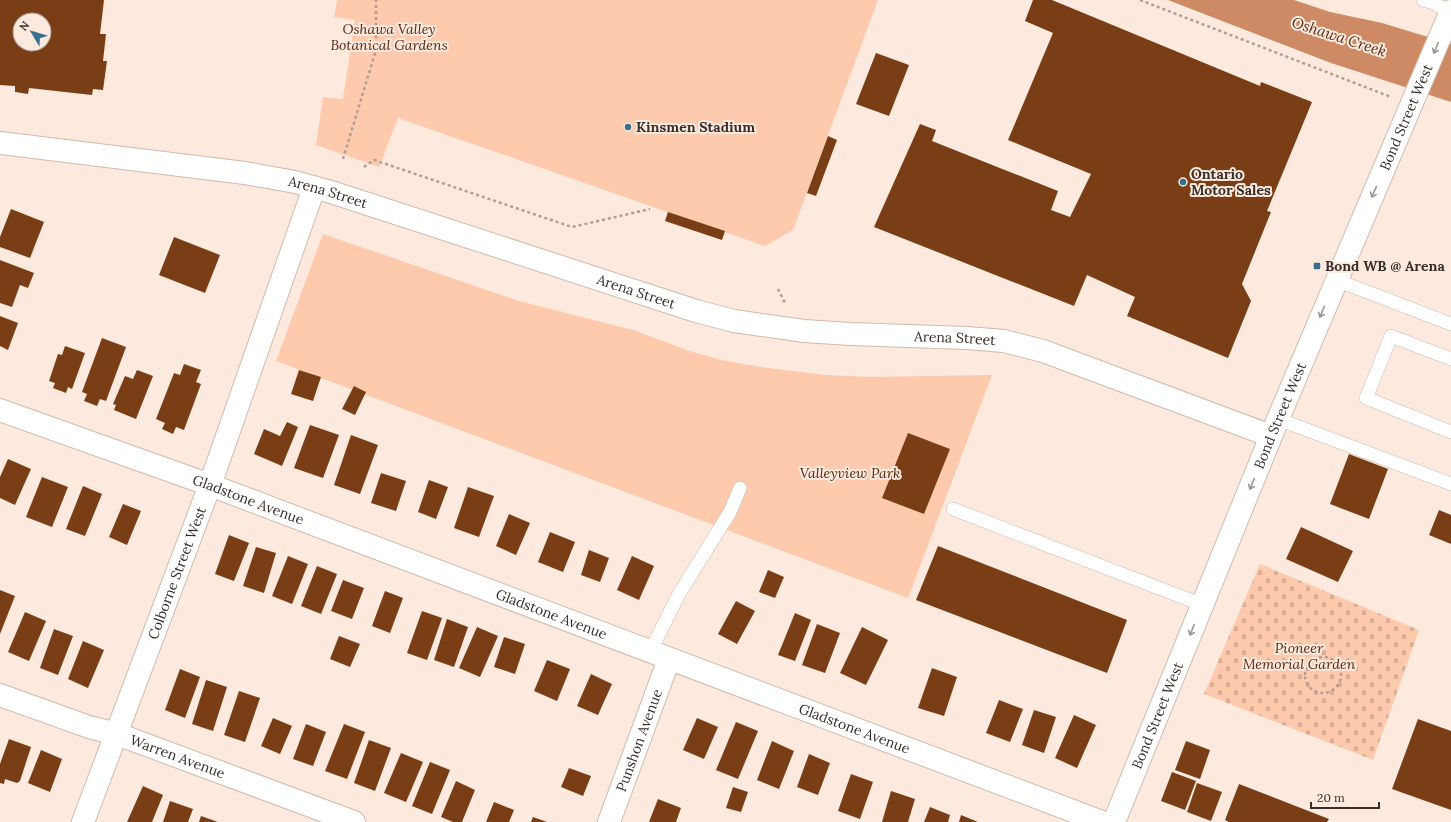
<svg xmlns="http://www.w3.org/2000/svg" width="1451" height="822" font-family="Lora,serif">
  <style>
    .cemetery { fill: url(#cemetery-stones) }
    .green { fill: #fecaad }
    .water { fill: #cd8a64 }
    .building { fill: #7a3e17; fill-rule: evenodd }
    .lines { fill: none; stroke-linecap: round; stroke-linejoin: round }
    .lane-casing { stroke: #d2baad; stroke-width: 14 }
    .street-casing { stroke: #d2baad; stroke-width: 24 }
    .primary-casing { stroke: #d2baad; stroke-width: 24 }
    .path { stroke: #ae9e96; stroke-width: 2.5; stroke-dasharray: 3 3; stroke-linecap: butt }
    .lane { stroke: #fff; stroke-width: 13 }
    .street { stroke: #fff; stroke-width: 22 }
    .primary { stroke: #fff; stroke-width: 22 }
    .oneway { stroke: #9b9694 }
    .poi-dot { fill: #37708a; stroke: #fde9de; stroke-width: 1.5 }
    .labels { text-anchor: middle; stroke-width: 4; stroke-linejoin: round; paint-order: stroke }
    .park-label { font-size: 14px; font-style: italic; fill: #562a0d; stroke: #fde9de }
    .street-label { font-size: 14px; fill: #372e29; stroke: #fde9de }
    .poi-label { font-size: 14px; font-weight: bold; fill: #372e29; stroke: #fde9de; text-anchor: start }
    .water-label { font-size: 15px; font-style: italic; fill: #592d11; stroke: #fde9de }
  </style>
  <defs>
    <pattern id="cemetery-stones" width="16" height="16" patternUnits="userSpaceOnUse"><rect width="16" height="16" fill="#fecaad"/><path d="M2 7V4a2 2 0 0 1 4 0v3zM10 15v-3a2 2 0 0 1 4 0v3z" fill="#daae95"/></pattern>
  </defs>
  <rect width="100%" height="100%" fill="#fde9de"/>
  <path class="cemetery" d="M1260,564L1419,630L1373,760L1204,694Z"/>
  <path class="green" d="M337,0H878L793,230L765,246L398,118L379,167L316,145L323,97L343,99L355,20L334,17Z
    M323,234L519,301L633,330L690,351L721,360L761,367L825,375L870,377L992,375L908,598L276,361Z"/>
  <path class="water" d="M1168,0H1294L1330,12L1382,23L1451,44V102L1331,63Z"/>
  <path class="building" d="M0,0H104L100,34H106L103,61H107L103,90L93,89L92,95L29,88L28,94L15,92V86L0,85ZM20,20H44V44H20Z
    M1033,0H1052L1260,86L1261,82L1312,102L1267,211L1271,212L1242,284L1251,301L1228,358L1127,316L1135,297L1087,275L1074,306L874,227L920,124L936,130L932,141L1058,191L1051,210L1070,217L1091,174L1008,140L1053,33L1025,21Z
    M876,53L909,65L889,116L856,104Z
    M828,136L837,140L816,196L807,193Z
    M11,209L44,222L30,258L0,247V237Z
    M668,212L725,231L722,240L665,221Z
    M174,237L220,255L205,293L159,275Z
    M0,260L34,273L28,288L20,285L12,307L0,303Z
    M0,316L18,323L8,350L0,346Z
    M102,338L126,347L106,401L100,399L97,406L84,401L87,394L82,392Z
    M65,346L85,353L72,389L68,387L66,393L53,388L55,383L49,381L58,354L62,355Z
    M184,364L201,370L196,382L201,384L184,430L176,427L173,434L162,429L165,423L156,419L174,373L180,375Z
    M137,370L153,376L136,419L114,410L116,405L113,404L125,376L133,379Z
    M299,370L321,377L313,401L291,394Z
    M354,386L366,392L355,415L342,409Z
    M287,422L298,427L282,466L254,454L264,429L280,436Z
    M310,425L339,435L323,478L294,468Z
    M908,433L950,449L924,514L882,498Z
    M351,435L378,445L360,494L334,485Z
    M1349,454L1388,469L1369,519L1330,504Z
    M8,459L31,469L15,505L0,498V477Z
    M381,473L406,481L396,511L371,503Z
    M42,477L68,487L52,527L26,517Z
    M429,480L448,487L436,519L418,512Z
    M83,486L102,494L85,536L66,529Z
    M468,487L494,496L479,537L454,528Z
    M123,504L141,511L127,545L109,537Z
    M1439,510L1451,515V544L1429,535Z
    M509,514L530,523L516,555L496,546Z
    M1301,527L1353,551L1338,582L1286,559Z
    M550,532L575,542L563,572L538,562Z
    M229,535L249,543L234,581L215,574Z
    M938,546L1127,620L1107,673L916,600Z
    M256,547L276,553L264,593L243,586Z
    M589,550L609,558L600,582L581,575Z
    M288,556L308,564L292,604L272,596Z
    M632,556L654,566L639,600L617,590Z
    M317,566L337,574L321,614L301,606Z
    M768,570L784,577L775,598L759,592Z
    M343,580L364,588L352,619L331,611Z
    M0,590L15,596L0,634Z
    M385,591L403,598L390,633L372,626Z
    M736,601L755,611L737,644L718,634Z
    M422,611L442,618L427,660L407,653Z
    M25,612L46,621L29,661L8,652Z
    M795,613L811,620L795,661L778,655Z
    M447,619L468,627L454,667L434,660Z
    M817,624L840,633L825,673L802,665Z
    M477,627L498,636L480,677L459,668Z
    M862,627L888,640L866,685L840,673Z
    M54,629L73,636L58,675L40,668Z
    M339,636L360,644L350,667L330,659Z
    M504,637L525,644L515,674L494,667Z
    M83,641L104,650L88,688L68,679Z
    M547,660L570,669L557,701L534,691Z
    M932,668L957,677L944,716L918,708Z
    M180,669L200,677L185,718L165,710Z
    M591,674L612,684L598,715L577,706Z
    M206,680L227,687L213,731L192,724Z
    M239,691L260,698L245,742L224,735Z
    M999,700L1023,709L1010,742L986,733Z
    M1034,710L1056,717L1044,753L1022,745Z
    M1074,715L1096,725L1077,768L1055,758Z
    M273,718L292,726L280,754L261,746Z
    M697,718L718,727L704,759L683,750Z
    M1418,719L1451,731V810L1392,789Z
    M736,722L758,731L738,779L716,770Z
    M306,724L326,732L313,766L293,759Z
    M344,724L365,732L347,779L325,771Z
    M9,739L31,747L20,781L17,783L5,779L4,784L0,783V764Z
    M369,740L391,748L375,791L354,783Z
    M772,741L794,751L779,789L757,780Z
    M1186,741L1210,750L1200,779L1175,770Z
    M41,750L62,759L50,792L28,783Z
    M401,753L423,762L406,802L384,793Z
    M809,754L830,763L818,795L797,787Z
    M430,762L450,770L432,814L412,806Z
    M569,768L591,776L583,796L561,787Z
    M1172,772L1196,781L1185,810L1161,801Z
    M851,774L873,782L860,819L838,811Z
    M456,781L475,790L462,822H453L441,817Z
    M1197,783L1222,792L1211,821L1187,812Z
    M1239,784L1329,819L1327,822H1229L1225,820Z
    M143,786L163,795L152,822H127Z
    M733,787L748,792L741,812L726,808Z
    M891,791L915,799L908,822H882Z
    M658,799L681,808L676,822H649Z
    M170,801L193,809L188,822H163Z
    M494,802L514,810L509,822H486Z
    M930,807L950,815L948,822H924Z
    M961,815L978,822H959Z
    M201,816L218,822H199Z
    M533,817L547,822H531Z"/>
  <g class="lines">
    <defs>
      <path id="lane" d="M1423,0L1431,2L1451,12
        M1336,280L1451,324
        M1451,359L1391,336L1366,398L1451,432
        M1278,419L1451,484
        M953,509L1203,605
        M650,652L679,594L730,512L740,488"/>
      <g id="street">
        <path id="s1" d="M0,143L245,173L295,182L331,192L696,311L734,321L804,331L850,334L967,338L1004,341L1043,351L1271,436"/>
        <path id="s2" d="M0,410L210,485L1102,822"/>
        <path id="s3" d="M0,695L89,727L117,734L354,822"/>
        <path id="s4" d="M83,822L210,485L314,188"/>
        <path id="s5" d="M609,822L669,659"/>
      </g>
      <g id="primary">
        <path id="s6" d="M1114,822L1278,419L1451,11"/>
      </g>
    </defs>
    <use href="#lane" class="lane-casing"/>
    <use href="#street" class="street-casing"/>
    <use href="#primary" class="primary-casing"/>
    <path class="path" d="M1140,0L1391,97
      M343,159L376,50V0
      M364,167L374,160L572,227L650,209
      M778,289L785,303
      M1305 675a18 18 0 1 1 36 0a18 18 0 1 1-36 0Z"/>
    <use href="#lane" class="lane"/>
    <use href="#street" class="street"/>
    <use href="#primary" class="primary"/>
  </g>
  <defs><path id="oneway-shaft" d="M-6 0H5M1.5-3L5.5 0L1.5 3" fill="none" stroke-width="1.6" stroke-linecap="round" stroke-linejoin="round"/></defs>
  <g class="oneway">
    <use href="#oneway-shaft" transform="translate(1436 48) rotate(113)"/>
    <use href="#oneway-shaft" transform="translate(1374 192) rotate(114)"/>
    <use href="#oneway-shaft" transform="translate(1322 312) rotate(113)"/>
    <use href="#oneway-shaft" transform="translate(1252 484) rotate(112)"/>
    <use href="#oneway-shaft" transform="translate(1192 630) rotate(112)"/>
  </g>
  <g class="poi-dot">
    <circle cx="628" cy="127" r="4"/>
    <circle cx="1183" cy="182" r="4"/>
    <rect x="1313" y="262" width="8" height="8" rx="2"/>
  </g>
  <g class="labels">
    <g class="park-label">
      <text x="389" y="34">Oshawa Valley<tspan x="389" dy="16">Botanical Gardens</tspan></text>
      <text x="850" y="478">Valleyview Park</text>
      <text x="1299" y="653">Pioneer<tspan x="1299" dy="16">Memorial Garden</tspan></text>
    </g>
    <g class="street-label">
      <text dy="5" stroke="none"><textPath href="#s6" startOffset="763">Bond Street West</textPath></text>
      <text dy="5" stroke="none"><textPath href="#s1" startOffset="332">Arena Street</textPath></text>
      <text dy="5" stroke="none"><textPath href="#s1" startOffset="656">Arena Street</textPath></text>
      <text dy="5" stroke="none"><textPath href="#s1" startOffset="980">Arena Street</textPath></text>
      <text dy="5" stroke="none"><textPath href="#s6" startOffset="439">Bond Street West</textPath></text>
      <text dy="5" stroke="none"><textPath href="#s2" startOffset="264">Gladstone Avenue</textPath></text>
      <text dy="5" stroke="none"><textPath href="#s4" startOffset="266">Colborne Street West</textPath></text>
      <text dy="5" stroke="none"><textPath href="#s2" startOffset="588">Gladstone Avenue</textPath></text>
      <text dy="5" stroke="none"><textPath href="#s6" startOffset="115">Bond Street West</textPath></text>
      <text dy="5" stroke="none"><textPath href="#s2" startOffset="912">Gladstone Avenue</textPath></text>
      <text dy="5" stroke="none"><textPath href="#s5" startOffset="87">Punshon Avenue</textPath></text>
      <text dy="5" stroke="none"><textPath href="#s3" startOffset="188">Warren Avenue</textPath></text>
    </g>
    <g class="poi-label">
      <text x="636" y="132">Kinsmen Stadium</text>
      <text x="1191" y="179">Ontario<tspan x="1191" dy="16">Motor Sales</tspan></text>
      <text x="1325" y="271">Bond WB @ Arena</text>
    </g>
    <g class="water-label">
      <text transform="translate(1339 37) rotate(18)" y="5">Oshawa Creek</text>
    </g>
  </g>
  <g transform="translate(32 32) rotate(308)"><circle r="19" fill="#fde9de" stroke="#ae9e96"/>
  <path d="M0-3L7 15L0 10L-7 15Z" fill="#37708a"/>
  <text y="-6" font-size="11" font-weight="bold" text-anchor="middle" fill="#372e29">N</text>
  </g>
  <path d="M1311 802v6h68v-6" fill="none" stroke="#372e29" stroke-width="2"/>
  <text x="1317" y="802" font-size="12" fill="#372e29" stroke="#fde9de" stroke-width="3" paint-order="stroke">20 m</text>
</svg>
